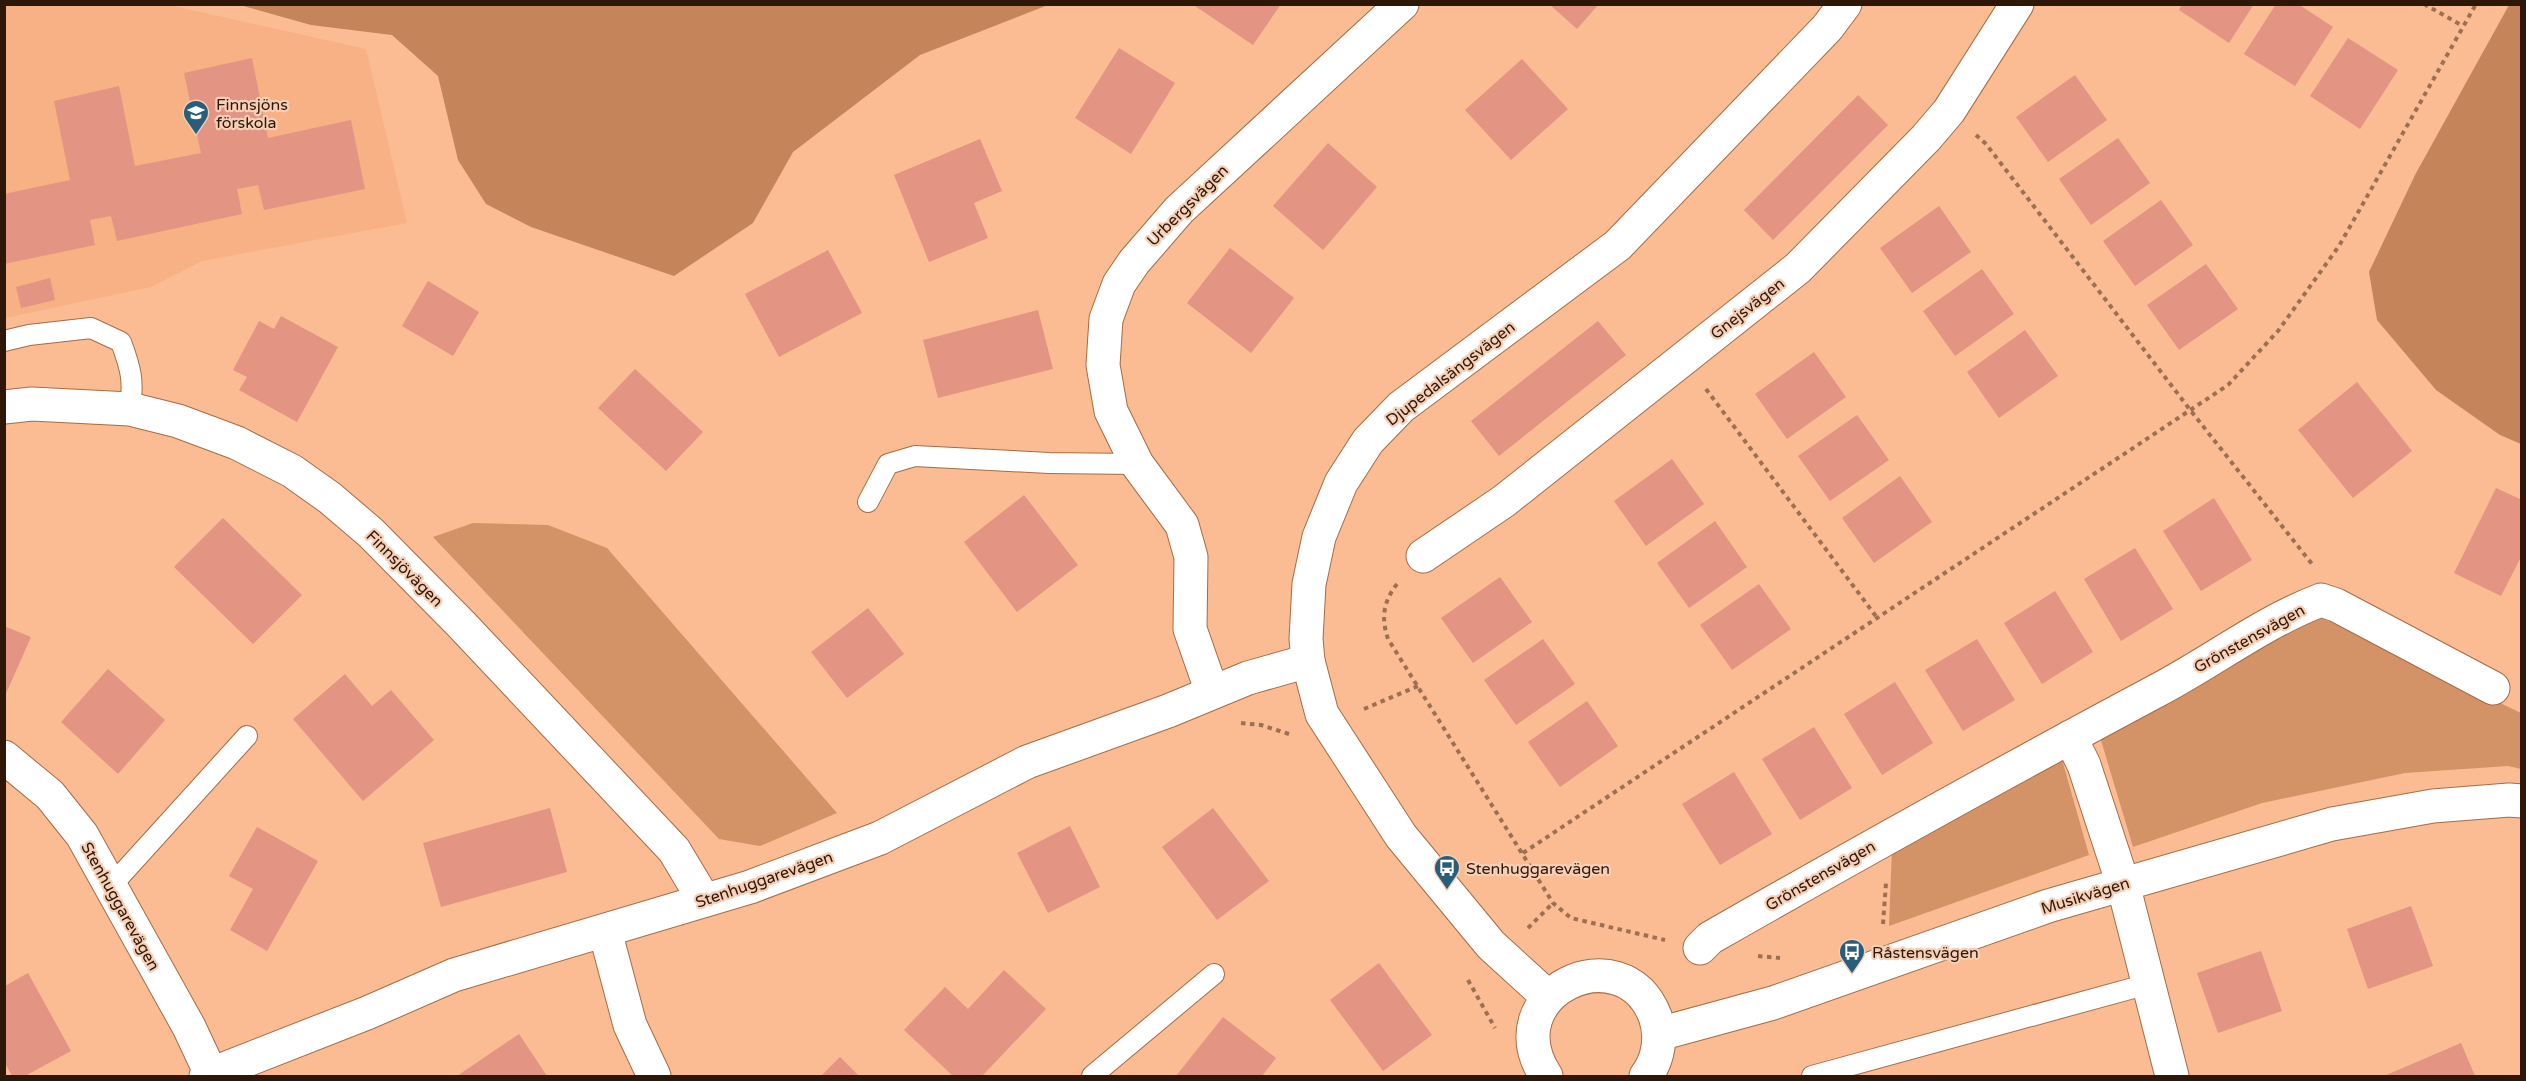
<svg xmlns="http://www.w3.org/2000/svg" width="2526" height="1081" font-family="'Varela Round',sans-serif">
  <style>
    .built { fill: #f7b184 }
    .green { fill: #d49267 }
    .forest { fill: #c58459 }
    .building { fill: #e39483 }
    .lines { fill: none; stroke-linecap: round; stroke-linejoin: round }
    .service-casing { stroke: #a66c46; stroke-width: 22 }
    .minor-casing { stroke: #a66c46; stroke-width: 35 }
    .tertiary-casing { stroke: #a66c46; stroke-width: 35 }
    .path { stroke: #9d7053; stroke-width: 4; stroke-dasharray: 4.5 4.5; stroke-linecap: butt }
    .service { stroke: #fff; stroke-width: 20 }
    .minor { stroke: #fff; stroke-width: 33 }
    .tertiary { stroke: #fff; stroke-width: 33 }
    .labels { text-anchor: middle; stroke-width: 4.5; stroke-linejoin: round; paint-order: stroke }
    .poi-label { font-size: 16px; fill: #2e1707; stroke: #f6cfb7; text-anchor: start }
    .street-label { font-size: 16px; fill: #2e1707; stroke: #f6cfb7 }
  </style>
  <rect width="100%" height="100%" fill="#fbbb93"/>
  <path class="built" d="M4,5H169L366,49L407,223L202,261L151,287L5,318Z"/>
  <path class="green" d="M473,523L548,525L607,548L837,813L760,846L719,839L433,537Z
    M2318,616L2521,713V769L2508,766L2405,773L2262,803L2133,847L2100,737Z
    M2061,756L2089,855L1889,926L1892,849Z"/>
  <path class="forest" d="M240,5H1048L920,55L793,152L753,223L674,276L531,227L486,204L458,160L438,76L392,35L311,25Z
    M2509,5H2522L2521,444L2500,435L2436,390L2377,320L2369,272L2415,175Z"/>
  <path class="building" d="M1192,4H1281L1253,45Z
    M1549,4H1599L1577,29Z
    M2182,4H2254L2229,43L2179,10Z
    M2276,4H2298L2333,27L2295,86L2244,54Z
    M2348,38L2398,70L2360,129L2310,96Z
    M1119,48L1175,83L1131,154L1075,118Z
    M252,58L268,138L351,120L365,189L264,210L258,185L237,189L242,214L117,241L111,216L90,220L95,245L4,264V194L70,180L54,101L119,86L135,166L201,153L184,73Z
    M1522,59L1568,109L1511,160L1465,110Z
    M2075,75L2107,120L2048,162L2016,117Z
    M1858,95L1888,125L1773,240L1744,210Z
    M2118,138L2150,183L2091,225L2059,179Z
    M980,139L1002,191L974,203L988,238L929,262L894,175Z
    M1328,143L1377,187L1323,250L1273,206Z
    M2161,200L2193,245L2135,286L2103,241Z
    M1939,206L1971,252L1912,293L1880,248Z
    M1230,248L1294,298L1251,353L1187,303Z
    M828,250L862,313L779,357L745,294Z
    M2206,264L2238,309L2179,350L2147,305Z
    M1982,269L2014,314L1955,356L1923,311Z
    M50,278L55,300L21,308L16,287Z
    M428,281L479,312L453,356L402,326Z
    M1038,310L1053,369L938,398L923,340Z
    M281,316L338,347L297,422L239,390L247,377L233,370L259,321L274,329Z
    M1598,321L1626,355L1499,456L1471,421Z
    M2025,330L2058,376L1999,418L1967,372Z
    M1814,352L1846,397L1787,439L1755,394Z
    M635,369L703,432L666,471L598,408Z
    M2357,382L2412,451L2353,498L2298,430Z
    M1857,415L1889,460L1830,501L1798,456Z
    M1672,459L1704,504L1646,546L1614,501Z
    M1900,476L1932,522L1874,563L1842,518Z
    M2496,488L2522,500V555L2501,596L2454,573Z
    M1024,495L1078,565L1017,612L964,542Z
    M2214,498L2252,560L2201,591L2163,531Z
    M223,518L302,595L253,644L174,567Z
    M1715,521L1747,567L1689,608L1657,563Z
    M2135,548L2173,609L2121,641L2084,579Z
    M1500,577L1532,622L1473,663L1441,618Z
    M1759,584L1791,629L1732,670L1700,625Z
    M2055,591L2093,652L2042,684L2004,623Z
    M868,608L904,654L847,698L811,652Z
    M4,626L31,637L4,698Z
    M1543,639L1575,684L1516,725L1484,680Z
    M1977,639L2015,700L1963,731L1925,670Z
    M108,669L165,720L118,774L61,722Z
    M345,674L372,706L391,690L434,740L363,801L293,719Z
    M1895,682L1933,743L1882,775L1844,714Z
    M1587,701L1618,746L1560,787L1528,742Z
    M1814,727L1852,788L1800,820L1762,759Z
    M1734,772L1772,834L1720,865L1682,804Z
    M550,808L567,872L441,907L423,843Z
    M1213,808L1269,881L1217,920L1162,847Z
    M1070,826L1100,887L1048,913L1017,853Z
    M257,827L318,861L267,951L230,930L253,889L229,876Z
    M2411,906L2433,966L2368,989L2347,929Z
    M2261,951L2282,1011L2218,1033L2197,973Z
    M1379,963L1432,1035L1383,1071L1330,1000Z
    M1004,970L1046,1009L982,1076H953L904,1030L945,987L968,1009Z
    M28,973L71,1051L25,1076H12L5,1063V986Z
    M1223,1017L1276,1058L1262,1076H1176Z
    M519,1034L547,1076H457Z
    M2461,1043L2475,1076H2384Z
    M840,1057L859,1076H821Z"/>
  <g class="lines">
    <defs>
      <path id="service" d="M4,341L29,335L91,328L121,342C131,369 134,381 130,409
        M868,502L888,464L915,456L1049,463L1137,464
        M111,886L247,736
        M1092,1076L1214,974
        M1812,1076L2148,984"/>
      <path id="minor" d="M4,407L32,404L130,409L178,421L237,443L292,471L330,498L371,533L461,624L674,850L704,900
        M1423,556L1504,501L1798,268L1926,138L1949,111L2017,4
        M1212,692L1190,629L1191,557L1182,525L1137,464L1111,411L1103,365L1106,319L1119,284L1134,262L1179,210L1402,4
        M2070,737L2084,765L2123,884L2172,1076
        M4,757L50,795L82,835L189,1027L211,1074
        M605,931L630,1025L654,1076
        M1700,948L1710,938C1859,853 2008,770 2158,690C2213,661 2263,622 2321,600L2336,605L2493,688
        M206,1076L367,1013L454,975L750,887L880,838L1027,762L1168,711L1248,678L1308,661"/>
      <path id="tertiary" d="M1548,997L1491,945L1401,836L1322,714L1308,661L1306,639L1309,584L1319,537L1341,483L1368,441L1401,407L1618,245L1827,28L1845,4
        M1659,1034L1773,1003L2048,906L2332,824L2433,806L2509,800L2522,801
        M1546,1076C1492,993 1622,932 1655,1016C1662,1036 1659,1059 1646,1076"/>
    </defs>
    <use href="#service" class="service-casing"/>
    <use href="#minor" class="minor-casing"/>
    <use href="#tertiary" class="tertiary-casing"/>
    <path class="path" d="M2424,4L2463,26
      M1976,135L1986,144L2191,411L2312,564
      M1706,389L1878,619
      M1397,584C1383,602 1381,618 1388,639L1553,903L1571,918L1665,940
      M1364,709L1418,686
      M1241,723L1261,725L1289,734
      M1523,853L2228,385L2278,331L2339,246L2476,4
      M1883,924L1886,883
      M1528,928L1553,903
      M1758,956L1780,958
      M1468,980L1495,1028"/>
    <use href="#service" class="service"/>
    <use href="#minor" class="minor"/>
    <use href="#tertiary" class="tertiary"/>
  </g>
  <defs>
    <symbol id="school-pin" viewBox="-11 -11 22 30"><path d="M0 17L-7.5 6A9.5 9.5 0 1 1 7.5 6Z" fill="#285e79" stroke="#f6cfb7"/><path d="M0-5L7-2L0 1L-7-2ZM-4 1L0 2.5L4 1V4Q0 6-4 4Z" fill="#fff"/></symbol>
    <symbol id="bus-pin" viewBox="-11 -11 22 30"><path d="M0 17L-7.5 6A9.5 9.5 0 1 1 7.5 6Z" fill="#285e79" stroke="#f6cfb7"/><path d="M-5-6H5V4H4V6H2V4H-2V6H-4V4H-5ZM-3.5-4V0h7V-4ZM-3.5 1.2v1.5H-2V1.2ZM2 1.2v1.5H3.5V1.2Z" fill="#fff"/></symbol>
  </defs>
  <g fill-rule="evenodd">
    <use href="#school-pin" x="181" y="98" width="30" height="40"/>
    <use href="#bus-pin" x="1432" y="853" width="30" height="40"/>
    <use href="#bus-pin" x="1837" y="937" width="30" height="40"/>
  </g>
  <g class="labels">
    <g class="poi-label">
      <text x="216" y="110">Finnsjöns<tspan x="216" dy="18">förskola</tspan></text>
      <text x="1466" y="874">Stenhuggarevägen</text>
      <text x="1872" y="958">Råstensvägen</text>
    </g>
    <g class="street-label">
      <text transform="translate(1187 205) rotate(-45)" y="6">Urbergsvägen</text>
      <text transform="translate(1747 308) rotate(-38)" y="6">Gnejsvägen</text>
      <text transform="translate(1450 373) rotate(-38)" y="6">Djupedalsängsvägen</text>
      <text transform="translate(405 568) rotate(45)" y="6">Finnsjövägen</text>
      <text transform="translate(2249 638) rotate(-29)" y="6">Grönstensvägen</text>
      <text transform="translate(1820 875) rotate(-30)" y="6">Grönstensvägen</text>
      <text transform="translate(764 879) rotate(-19)" y="6">Stenhuggarevägen</text>
      <text transform="translate(2085 895) rotate(-17)" y="6">Musikvägen</text>
      <text transform="translate(121 906) rotate(61)" y="6">Stenhuggarevägen</text>
    </g>
  </g>
  <rect width="2526" height="1081" fill="none" stroke="#2e1707" stroke-width="12"/>
</svg>
